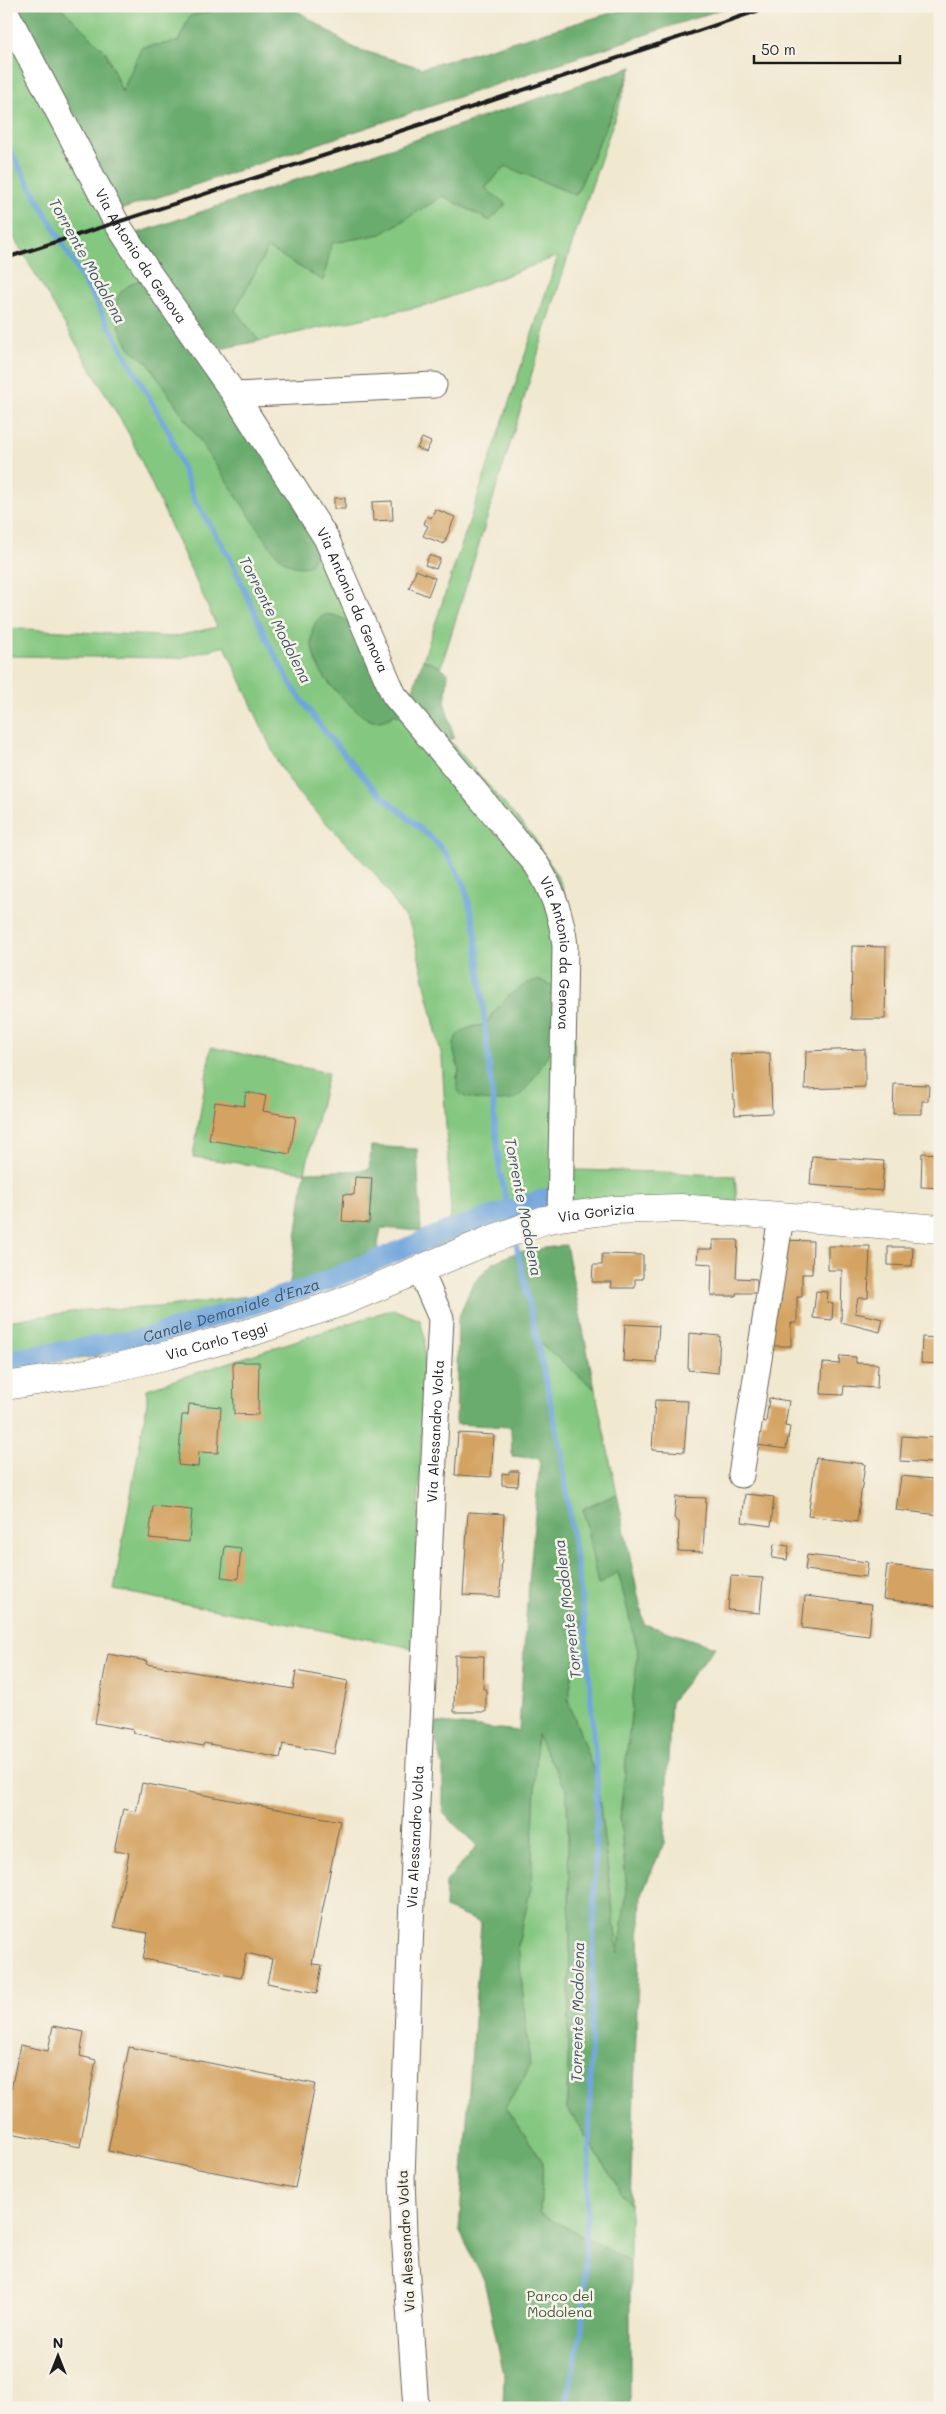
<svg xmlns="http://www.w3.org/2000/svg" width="946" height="2414" font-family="Mali,sans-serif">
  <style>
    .green { fill: #84c780; stroke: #50724e; fill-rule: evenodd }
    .forest { fill: #6bac6e; stroke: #446445 }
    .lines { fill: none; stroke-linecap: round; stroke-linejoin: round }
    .stream { stroke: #6fa5dc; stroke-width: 5.5 }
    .canal { stroke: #6fa5dc; stroke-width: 20 }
    .building { fill: #d4a362 }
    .minor-casing { stroke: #67635b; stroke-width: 27 }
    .major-casing { stroke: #67635b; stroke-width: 29 }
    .minor { stroke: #fff; stroke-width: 25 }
    .major { stroke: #fff; stroke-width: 28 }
    .rail { stroke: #1c1c1c; stroke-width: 4 }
    .labels { text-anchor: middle; stroke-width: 5; stroke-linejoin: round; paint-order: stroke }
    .street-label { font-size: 14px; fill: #1c1c1c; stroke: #f7f3e8 }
    .park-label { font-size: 14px; fill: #40583f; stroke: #f7f3e8 }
    .water-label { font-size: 15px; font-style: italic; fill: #3d5369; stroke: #f7f3e8 }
  </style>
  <rect width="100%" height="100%" fill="#f7f3e8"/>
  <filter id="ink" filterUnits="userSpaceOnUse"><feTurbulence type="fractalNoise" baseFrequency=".02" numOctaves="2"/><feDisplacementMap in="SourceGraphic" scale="10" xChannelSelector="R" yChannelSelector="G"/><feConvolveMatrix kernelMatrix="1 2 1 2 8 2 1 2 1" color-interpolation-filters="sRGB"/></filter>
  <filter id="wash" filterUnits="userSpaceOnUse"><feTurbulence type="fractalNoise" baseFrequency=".0096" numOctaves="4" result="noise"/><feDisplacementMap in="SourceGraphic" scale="20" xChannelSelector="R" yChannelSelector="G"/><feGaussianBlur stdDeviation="1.12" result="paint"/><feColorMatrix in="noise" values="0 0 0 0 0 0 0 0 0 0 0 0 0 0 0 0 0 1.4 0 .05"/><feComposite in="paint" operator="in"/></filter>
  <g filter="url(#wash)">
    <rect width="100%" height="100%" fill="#f1e8d0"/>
    <path class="green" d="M60,6H232L190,16L178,42L142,47L122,92L106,52Z
      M6,12L151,276L129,346L148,363L277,555L318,550L369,637L311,640L331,686L358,712L372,721L395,714L443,741L448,739L534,838L561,883L567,901L574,962L575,1170L663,1172L735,1176L737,1201L453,1242L92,1357L6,1369V1321L85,1310L159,1307L291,1291L447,1231L451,1215L442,1057L412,928L376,875L297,792L277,761L225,646L180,658L6,656V628L173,637L217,627L129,434L6,224ZM515,991L456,1079L459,1070L456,1060L472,1026L485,1025L494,1012Z
      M632,67L570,250L441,667L423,660L558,256L431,304L259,341L235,310L268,248L332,243L381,234L443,196L485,189L505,166L576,195Z
      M211,1047L328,1073L305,1172L193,1157Z
      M393,1309L420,1320L425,1339L413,1648L114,1590L147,1403V1389Z
      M539,1342L595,1389L617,1494L583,1509L599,1585L618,1571L638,1651L620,1817L627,1890L618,1955L597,1781L568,1700L583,1613L561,1450Z
      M537,1734L567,1791L570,1940L567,2107L630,2206V2262L540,2213L543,2162L506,2107L530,2067L518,1945L531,1887Z"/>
    <path class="forest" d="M23,6H60L106,52L122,92L142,47L178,42L190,16L232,6H290L354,48L422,68L635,6H731L111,213L6,7Z
      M632,67L576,195L505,166L485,188L506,204L490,221L443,196L381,234L332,243L323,281L268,248L235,310L259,341L205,352L320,528L318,550L309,566C289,570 279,558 268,543L148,363C142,358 132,352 128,345C120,331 108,303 123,290C130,283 141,279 151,276L126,237Z
      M327,614C366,620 362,652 385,676C391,682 405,686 413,689L423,660L441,667L448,674L445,704L454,738L443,741L395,714C389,719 381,722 373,721C364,719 355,709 348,703C328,684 309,663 312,634C313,623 318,618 327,614Z
      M538,980L555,986C555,1001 557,1029 553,1043C548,1057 527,1093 514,1099C508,1101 498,1101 492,1101C482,1100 470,1100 462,1095C453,1087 458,1080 459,1070C459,1065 455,1058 454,1052C451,1031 468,1027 485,1025C498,1006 515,985 538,980Z
      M371,1146L417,1149L421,1231L381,1228L375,1261L291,1291L290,1282L305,1172L369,1170Z
      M566,1245L595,1389L539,1342L529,1301L561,1450L583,1613L568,1700L597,1781L618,1953L627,1890L620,1817L638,1651L618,1572L598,1585L583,1509L617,1494L644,1624L715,1647L671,1701L664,1843L641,1895L630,2206L567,2107L570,1940L567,1791L537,1735L531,1887L518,1945L530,2067L506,2107L543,2162L540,2213L630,2262V2408H503L504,2376L484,2280L459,2230L481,1923L445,1908L446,1882L477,1846L443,1813V1767L432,1722L519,1731L526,1616L540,1459L512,1456L511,1427L456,1424L458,1319L472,1285L494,1262L518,1252Z"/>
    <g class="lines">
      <path class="stream" d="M6,143L170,434L194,499L229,556L269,644L292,686L322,728L374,789L436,842L451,861L464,884L475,927L500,1172L512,1225
        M515,1239L561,1450L586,1633L597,1781L588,2191L582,2329L565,2408"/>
      <path class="canal" id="s1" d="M6,1360L147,1337L311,1287L447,1231L550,1197"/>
    </g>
    <g id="blocks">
      <path class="building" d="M422,438L431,442L426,452L417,448Z
        M334,498H345V509H334Z
        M392,501L393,520L373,521L372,502Z
        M435,509L455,517L444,544L423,536L428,526L424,524L427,516L431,518Z
        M429,555L440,559L436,569L425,565Z
        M416,570L435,578L428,596L409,588Z
        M852,946L886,947L885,1019H851Z
        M865,1049V1087L805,1089L806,1051Z
        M770,1053L772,1113L735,1115L731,1054Z
        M894,1084L929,1085L928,1101H922V1114H893Z
        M246,1092L266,1096L263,1111L296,1117L290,1154L209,1140L215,1102L244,1106Z
        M922,1153L940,1154V1188L921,1187Z
        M812,1156L884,1161L882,1191L810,1185Z
        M355,1177L372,1178L369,1223L342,1221L344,1194L354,1195Z
        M713,1240H738L736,1278L757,1279V1293H736V1296H711L712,1264L697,1263L698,1249H713Z
        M781,1240L813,1241L812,1274H802V1297H797V1323H791V1346H769Z
        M828,1246H870L868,1298H858L855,1313L883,1319L880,1332L841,1322L842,1270H828Z
        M888,1247H913L912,1266L888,1265Z
        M937,1249H940V1284H937Z
        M602,1254L643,1255V1279H635V1288H611L612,1282H592L593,1265H602Z
        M816,1291L828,1292L827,1303L833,1304L832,1320L813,1318Z
        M625,1324L659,1326L656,1363L623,1361Z
        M689,1333L720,1336L718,1373L688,1370Z
        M922,1337L940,1338V1364L921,1363Z
        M840,1356L856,1357V1363L878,1364L877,1388L844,1386L843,1395L821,1394L823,1363L839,1364Z
        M233,1362H259L258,1415L234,1414Z
        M769,1398L789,1401L785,1426L790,1427L786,1449L757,1445L761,1421L766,1422Z
        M655,1400L688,1401L684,1452L652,1450Z
        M189,1404L221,1407L218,1453L199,1452L198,1467L178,1465L182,1415H188Z
        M458,1433L494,1435L491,1477L455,1475Z
        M902,1436L935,1438L933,1463L900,1461Z
        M816,1458L865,1464L857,1522L808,1516Z
        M509,1471H519L518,1486L502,1485V1473L509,1474Z
        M940,1473V1515L896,1510L901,1476L933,1479Z
        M745,1494L774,1497L771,1526L742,1522Z
        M676,1497L706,1498L703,1552L678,1551L679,1522L674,1518Z
        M153,1506L192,1510L189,1542L149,1538Z
        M468,1512L504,1514L500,1597L463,1595Z
        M774,1544L789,1546L787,1560L772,1558Z
        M225,1546L241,1548L238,1579L221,1577Z
        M807,1555L868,1562L866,1577L805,1570Z
        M887,1565L940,1571V1606L883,1599Z
        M731,1576L763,1578L760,1613L728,1610Z
        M805,1596L872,1604L869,1636L802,1628Z
        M108,1654L147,1661L146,1664L293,1689L296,1671L348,1681L334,1754L283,1744L280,1758L204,1743L203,1746L133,1733L134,1730L95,1723Z
        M455,1655L484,1656L483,1689H486V1712H454Z
        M142,1783L340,1821L312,1964L322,1965L317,1993L267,1983L272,1959L246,1953L241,1978L143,1959L148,1933L114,1927L129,1853L114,1851L123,1809L136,1812Z
        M53,2026L84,2032L80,2056L96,2060L80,2147L6,2132V2115L20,2045L48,2051Z
        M129,2047L315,2084L295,2188L108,2151Z"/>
    </g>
  </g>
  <g filter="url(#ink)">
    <use href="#blocks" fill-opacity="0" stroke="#67635b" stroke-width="1"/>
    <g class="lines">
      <defs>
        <g id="minor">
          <path id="s2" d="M6,12L116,222L151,276L235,395L326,538L394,695L536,864C552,889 562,916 565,946L560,1217"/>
          <path d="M235,395L434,385"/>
          <path d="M741,1475L781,1217"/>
          <path id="s3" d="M416,2408L404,2234L402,2178L411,1923L441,1318L420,1270"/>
        </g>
        <g id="major">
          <path id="s4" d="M6,1386L104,1370L168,1355L255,1331L339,1303L490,1240L544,1220L560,1217L612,1210L680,1208L940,1229"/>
        </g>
      </defs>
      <use href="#minor" class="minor-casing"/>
      <use href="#major" class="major-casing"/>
      <use href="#minor" class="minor"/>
      <use href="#major" class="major"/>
      <path class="rail" d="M6,258L425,123L772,6"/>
    </g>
  </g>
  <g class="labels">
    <g class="street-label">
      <text dy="5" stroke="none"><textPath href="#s2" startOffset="279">Via Antonio da Genova</textPath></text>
      <text dy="5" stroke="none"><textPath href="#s2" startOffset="684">Via Antonio da Genova</textPath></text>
      <text dy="5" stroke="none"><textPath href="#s2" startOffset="1102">Via Antonio da Genova</textPath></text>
      <text dy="5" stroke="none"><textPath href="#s4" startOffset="618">Via Gorizia</textPath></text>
      <text dy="5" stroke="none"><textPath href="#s4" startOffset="216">Via Carlo Teggi</textPath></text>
      <text dy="5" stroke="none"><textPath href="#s3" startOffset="978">Via Alessandro Volta</textPath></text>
      <text dy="5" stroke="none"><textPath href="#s3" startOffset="572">Via Alessandro Volta</textPath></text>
      <text transform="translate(406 2241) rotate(-93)" y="5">Via Alessandro Volta</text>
    </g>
    <g class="park-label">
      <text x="560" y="2301">Parco del<tspan x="560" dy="16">Modolena</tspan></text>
    </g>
    <g class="water-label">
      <text transform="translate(87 261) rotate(61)" y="5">Torrente Modolena</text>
      <text transform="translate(275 620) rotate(63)" y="5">Torrente Modolena</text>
      <text transform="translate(523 1207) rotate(79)" y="5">Torrente Modolena</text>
      <text dy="5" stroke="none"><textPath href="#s1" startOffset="231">Canale Demaniale d'Enza</textPath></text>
      <text transform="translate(568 1609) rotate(-97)" y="5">Torrente Modolena</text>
      <text transform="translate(578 2012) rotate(-89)" y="5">Torrente Modolena</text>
    </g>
  </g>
  <rect width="946" height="2414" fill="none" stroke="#f7f3e8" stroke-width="25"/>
  <g transform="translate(58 2356)" stroke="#f7f3e8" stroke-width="4" paint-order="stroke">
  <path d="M0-4L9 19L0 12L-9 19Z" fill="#1c1c1c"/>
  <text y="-8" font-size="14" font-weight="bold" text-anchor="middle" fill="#1c1c1c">N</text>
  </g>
  <path d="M754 55v8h146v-8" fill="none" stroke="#1c1c1c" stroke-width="2.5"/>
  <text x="761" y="55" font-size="15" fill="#1c1c1c" stroke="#f7f3e8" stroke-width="4" paint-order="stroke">50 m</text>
</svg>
